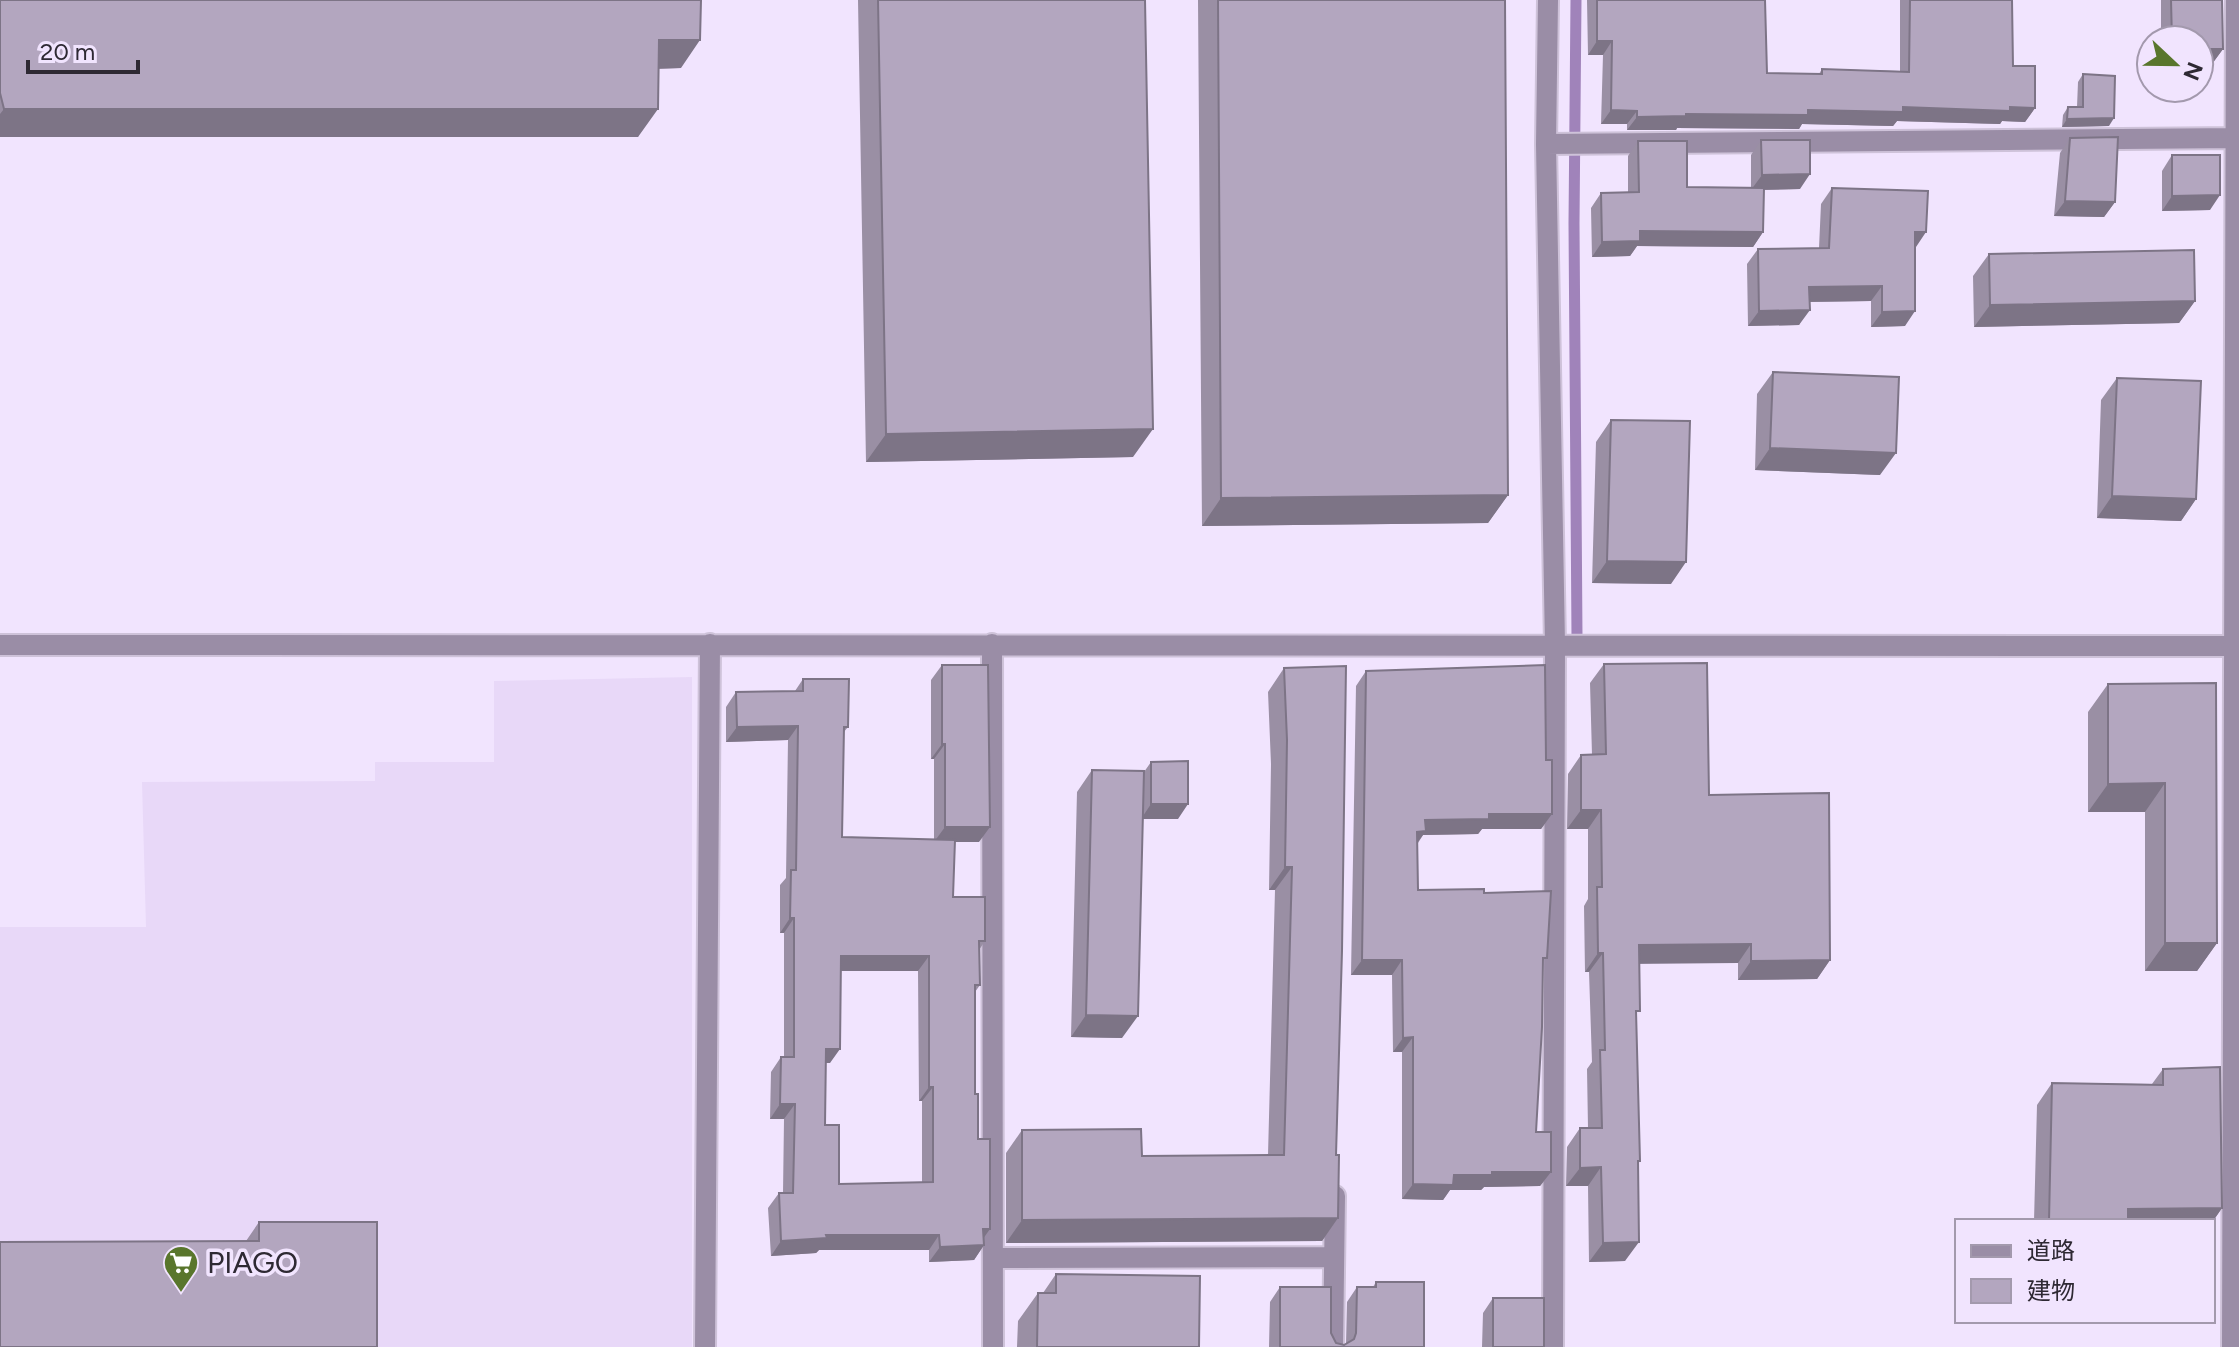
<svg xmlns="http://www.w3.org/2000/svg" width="2239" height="1347" font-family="Figtree,'Noto Sans JP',sans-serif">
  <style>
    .built { fill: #e8d8f8 }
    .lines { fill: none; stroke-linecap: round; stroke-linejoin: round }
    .stream { stroke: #a083ba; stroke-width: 11 }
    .minor-casing { stroke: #cec2d9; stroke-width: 24 }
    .minor { stroke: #9a8da6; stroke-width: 20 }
    .wall { fill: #9a8fa4; fill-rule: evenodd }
    .shaded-wall { fill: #7d7486 }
    .building { fill: #b3a6bf; stroke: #7d7486; stroke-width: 2; fill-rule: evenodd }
    .labels { text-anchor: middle; stroke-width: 7; stroke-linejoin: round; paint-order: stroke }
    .poi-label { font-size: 30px; fill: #2e2933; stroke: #f1e4fe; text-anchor: start }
  </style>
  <rect width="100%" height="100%" fill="#f1e4fe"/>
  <path class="built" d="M692,677V1347H0V927H146L142,782L375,781V762H494V681Z"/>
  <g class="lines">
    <path class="stream" d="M1576,0L1574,223L1577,636"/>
    <defs>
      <path id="minor" d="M1548,0L1546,144L1555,645L1553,1347
        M1546,144L2239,138
        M992,644L993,1347
        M0,645L2239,646
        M993,1258L1334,1257
        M705,1347L710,644
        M1333,1347L1335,1196
        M2232,1347L2236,0"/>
    </defs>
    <use href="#minor" class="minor-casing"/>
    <use href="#minor" class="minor"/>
  </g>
  <path class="wall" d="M0,0L681,68L658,69L638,137H0Z
    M858,0H1145L1133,457L866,462Z
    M1198,0H1505L1508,495L1488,523L1202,526Z
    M1587,0H1765L1767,73L1819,74L1822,69L1900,71V0H2012L2013,66L2035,108L2025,122L2002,121L2000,124L1897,121L1893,126L1802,124L1799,129L1677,128L1676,130H1627V124H1601L1603,55H1588Z
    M2161,0H2222L2223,49L2212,64H2199V40H2161Z
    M2083,74L2109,126L2062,127L2063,115L2068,107H2077L2078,82Z
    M2070,138L2115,202L2104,217L2054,216L2060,153Z
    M1761,140L1800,189L1764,190L1763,232L1753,247L1637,246L1630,256L1592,257L1591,208L1601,193H1628V156L1638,141L1687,187L1751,188V155Z
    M2172,155L2210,210L2162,211V171Z
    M1832,188L1916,247H1915L1905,326L1871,327V301L1810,302L1799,325L1748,326L1747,264L1758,249L1819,248L1821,204Z
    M1989,254L2195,301L2179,323L1974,327L1973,276Z
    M1773,372L1880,475L1755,470L1757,394Z
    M2117,378L2196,499L2181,521L2097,518L2101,400Z
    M1611,420L1671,584L1592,583L1596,442Z
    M1604,664L1709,795L1830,960L1817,979L1738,980V963H1640L1636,1017L1640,1161L1638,1164L1625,1261L1589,1262L1588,1186H1566L1567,1147L1580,1128H1588L1587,1069L1592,1062L1589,972H1585L1584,906L1588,899V829H1567L1568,774L1581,755H1592L1590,683Z
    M942,665L979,842H955L953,897L985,941L979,950L980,985L975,992V1094L978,1139L990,1229L984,1238V1245L974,1260L929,1262V1250H819L816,1253L771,1256L768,1208L779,1193H783L784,1119H770L771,1072L781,1057H784V933H780V885L786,878L788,740L726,742V707L736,692L795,691L803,679L848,727L843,733L842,837L934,840V759H931V680ZM841,971H918L919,1101H922V1182L839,1184L825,1125L826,1063H830Z
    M1284,668L1336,1155L1338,1218L1322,1241L1006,1243V1153L1022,1130L1142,1156L1268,1155L1275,890H1269L1271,764L1268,692Z
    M1366,671L1546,760L1552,814L1541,829H1482L1478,834L1423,835L1418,843V890L1484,893L1543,963L1536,1132L1551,1172L1540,1186L1484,1187L1481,1190H1450L1443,1200L1402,1199V1052H1393L1392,975H1351L1356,686Z
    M2216,683L2217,943L2197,971H2145V812H2088V712L2108,684Z
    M1151,762L1178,819H1143L1122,1038L1071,1037L1077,792L1092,770L1144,772Z
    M2163,1069L2222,1208L2213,1221H2034L2037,1105L2052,1083L2152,1084Z
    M259,1222L377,1347L246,1241Z
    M1056,1274L1199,1347H1017L1018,1321L1038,1293H1043Z
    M1376,1282L1424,1347H1269L1270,1302L1280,1287L1331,1333L1336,1343L1344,1345L1346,1344L1347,1302L1357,1287H1373Z
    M1493,1298L1544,1347H1482L1483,1313Z"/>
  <path class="shaded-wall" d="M659,40H700L681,68L639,69Z
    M1597,41H1612L1603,55H1588Z
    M2199,49H2223L2212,64H2199Z
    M1903,107L2035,108L2025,122L2002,121L2000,124L1897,121L1893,126L1802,124L1799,129L1677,128L1676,130H1627L1637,117Z
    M4,109H658L638,137H0V114Z
    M1611,110L1637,111L1627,124H1601Z
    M2114,118L2109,126L2062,127L2067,119Z
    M1810,174L1800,189L1751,190L1762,175Z
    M2220,195L2210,210L2162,211L2172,196Z
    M2065,201L2115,202L2104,217L2054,216Z
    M1640,231L1763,232L1753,247L1637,246L1630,256L1592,257L1602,242Z
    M1915,232H1926L1916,247H1904Z
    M1882,286L1871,301L1799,302L1809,287Z
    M2195,301L2179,323L1974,327L1990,305Z
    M1810,310L1799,325L1748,326L1759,311Z
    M1915,311L1905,326L1871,327L1882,312Z
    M1153,429L1133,457L866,462L886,434Z
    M1770,448L1896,453L1880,475L1755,470Z
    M1508,495L1488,523L1202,526L1221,498Z
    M2112,496L2196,499L2181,521L2097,518Z
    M1607,561L1686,562L1671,584L1592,583Z
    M798,726L788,740L726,742L737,727Z
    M942,744H945L934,759H931Z
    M2165,783L2145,812H2088L2108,784Z
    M1151,804H1188L1178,819H1141Z
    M1581,810H1601L1588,829H1567Z
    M1489,814H1552L1541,829H1482L1478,834L1423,835L1415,846H1407L1425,820Z
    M945,827H990L979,842H934Z
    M1285,867H1292L1275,890H1269Z
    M790,918H794L784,933H780Z
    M2165,943H2217L2197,971H2145Z
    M1751,944L1738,963L1626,964L1639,945Z
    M1598,953H1603L1589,972H1585Z
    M841,956H929L918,971H831Z
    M1362,960H1402L1392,975H1351Z
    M1830,960L1817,979L1738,980L1751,961Z
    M1086,1015L1138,1016L1122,1038L1071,1037Z
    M1413,1037L1402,1052H1393L1403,1038Z
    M826,1049H840L830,1063H816Z
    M929,1087H933L922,1101H919Z
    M780,1104H795L784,1119H770Z
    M1601,1167L1588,1186H1566L1580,1168Z
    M1492,1172H1551L1540,1186L1484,1187L1481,1190H1450L1443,1200L1402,1199L1413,1184L1454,1175Z
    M2222,1208L2213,1221H2119L2128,1209Z
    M1338,1218L1322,1241L1006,1243L1022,1220Z
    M983,1229H990L980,1243Z
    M826,1235H939L929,1250H819L816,1253L771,1256L781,1241Z
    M1639,1242L1625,1261L1589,1262L1603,1243Z
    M984,1245L974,1260L929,1262L940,1247Z"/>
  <path class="building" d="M0,0H701L700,40H659L658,109H4L0,93Z
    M878,0H1145L1153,429L886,434Z
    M1218,0H1505L1508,495L1221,498Z
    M1597,0H1765L1767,73L1822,74V69L1909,72L1910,0H2012L2013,66H2035V108L2010,107V111L1903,107V112L1808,110V115L1686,114V116L1637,117V111L1611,110L1612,41H1597Z
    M2171,0H2222L2223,49H2199V40H2172Z
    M2083,74L2115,76L2114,118L2067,119L2068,107H2083Z
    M2118,137L2115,202L2065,201L2070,138Z
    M1761,140H1810V174L1762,175Z
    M1638,141H1687V187L1764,188L1763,232L1640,231V241L1602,242L1601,193L1639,192Z
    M2172,155H2220V195L2172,196Z
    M1832,188L1928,191L1926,232H1915V311L1882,312V286L1809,287L1810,310L1759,311L1758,249L1829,248Z
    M2194,250L2195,301L1990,305L1989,254Z
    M1773,372L1899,377L1896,453L1770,448Z
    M2117,378L2201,381L2196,499L2112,496Z
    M1611,420L1690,421L1686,562L1607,561Z
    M1707,663L1709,795L1829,793L1830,960L1751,961V944L1639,945L1640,1011H1636L1640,1161H1638L1639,1242L1603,1243L1601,1167L1580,1168V1128H1602L1600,1050H1605L1603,953H1598L1597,887H1602L1601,810H1581V755L1606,754L1604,664Z
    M942,665H988L990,827H945V744H942Z
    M1545,665L1546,760H1552V814H1489V819L1425,820L1426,831L1417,832L1418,890L1484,889V893L1551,891L1547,958H1543L1542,1027L1536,1132H1551V1172H1492V1175H1454L1453,1185L1413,1184V1037L1403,1038L1402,960H1362L1366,671Z
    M1346,666L1342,951L1336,1155H1339L1338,1218L1022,1220V1130L1141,1129L1142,1156L1284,1155L1292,867H1285L1287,740L1284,668Z
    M803,679H849L848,727H844L842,837L955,840L953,897H985V941H979L980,985H975V1094H978V1139H990V1229H983L984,1245L940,1247L939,1235H826L827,1238L781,1241L779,1193H793L795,1104H780L781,1057H794V918H790L791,870H796L798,726L737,727L736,692L803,691ZM841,956H929V1087H933V1182L839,1184V1125H825L826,1049H840Z
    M2216,683L2217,943H2165V783L2108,784V684Z
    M1188,761V804H1151V762Z
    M1092,770L1144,771L1138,1016L1086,1015Z
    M2220,1067L2222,1208L2128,1209V1221H2049L2052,1083L2163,1085V1069Z
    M259,1222H377V1347H0V1242L259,1241Z
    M1056,1274L1200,1276L1199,1347H1037L1038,1293H1056Z
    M1376,1282H1424V1347H1280V1287H1331V1333L1336,1343L1344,1345L1354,1339L1356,1333L1357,1287H1376Z
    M1493,1298H1544V1347H1493Z"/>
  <defs>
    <symbol id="supermarket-pin" viewBox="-11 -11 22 30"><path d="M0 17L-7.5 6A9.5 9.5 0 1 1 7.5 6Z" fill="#59762c" stroke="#f1e4fe"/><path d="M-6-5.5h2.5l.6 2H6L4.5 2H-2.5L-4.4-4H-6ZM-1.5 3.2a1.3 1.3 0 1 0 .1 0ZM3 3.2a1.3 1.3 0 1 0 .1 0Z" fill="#fff"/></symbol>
  </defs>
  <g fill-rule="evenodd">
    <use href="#supermarket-pin" x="161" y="1243" width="40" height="54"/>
  </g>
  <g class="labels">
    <g class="poi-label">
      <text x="207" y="1273">PIAGO</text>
    </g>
  </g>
  <rect x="1955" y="1219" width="260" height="104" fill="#f1e4fe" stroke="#a399ad" stroke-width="2"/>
  <rect x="1971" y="1245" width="40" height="12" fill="#9a8da6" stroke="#a399ad" stroke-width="2"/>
  <text x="2027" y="1259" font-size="24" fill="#2e2933">道路</text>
  <rect x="1971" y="1279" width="40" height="24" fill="#b3a6bf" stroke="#a399ad" stroke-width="2"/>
  <text x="2027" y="1299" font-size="24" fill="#2e2933">建物</text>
  <g transform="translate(2175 64) rotate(112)"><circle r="38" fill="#f1e4fe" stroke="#a399ad" stroke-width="2"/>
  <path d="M0-6L14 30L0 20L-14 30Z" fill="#59762c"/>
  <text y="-12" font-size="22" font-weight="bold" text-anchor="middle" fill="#2e2933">N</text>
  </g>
  <path d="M28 60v12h110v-12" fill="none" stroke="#2e2933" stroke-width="4"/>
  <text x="40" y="60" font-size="24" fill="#2e2933" stroke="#f1e4fe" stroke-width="6" paint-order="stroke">20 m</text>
</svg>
